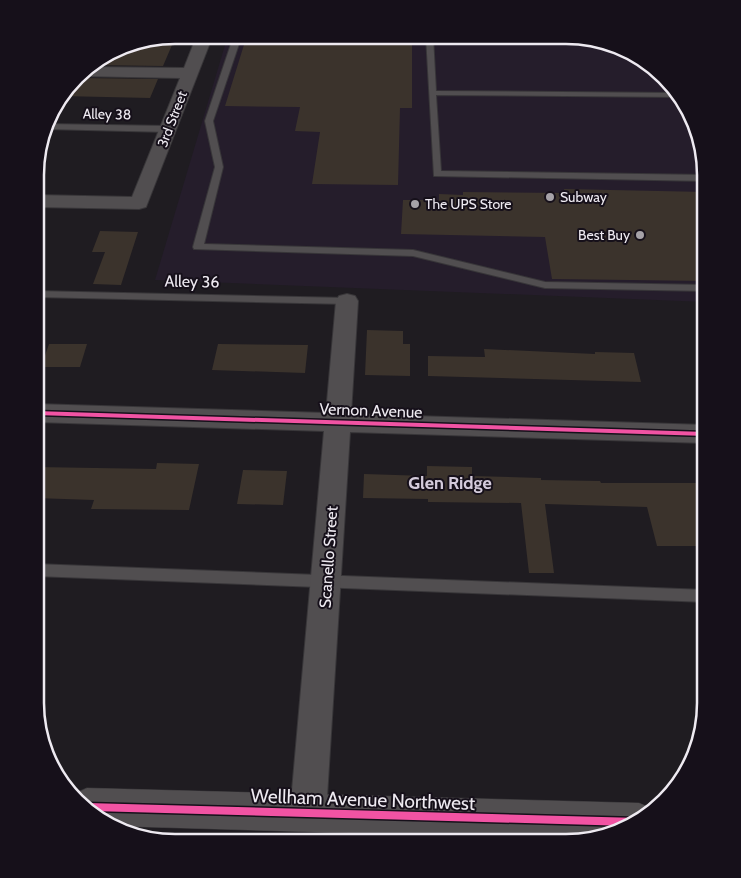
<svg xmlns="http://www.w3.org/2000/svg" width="741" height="878" font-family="Cabin,sans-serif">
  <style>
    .built { fill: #251d2b }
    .building { fill: #3b332c }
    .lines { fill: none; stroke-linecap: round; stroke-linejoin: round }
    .service-casing { stroke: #383639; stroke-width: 2 }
    .minor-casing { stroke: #383639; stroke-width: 2 }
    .tertiary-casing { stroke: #383639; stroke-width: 1 }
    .service { fill: #514e50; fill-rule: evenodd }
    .minor { fill: #514e50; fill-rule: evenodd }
    .tertiary { fill: #514e50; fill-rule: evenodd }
    .cycleway-casing { stroke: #16101a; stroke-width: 3 }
    .cycleway { fill: #f153a3; fill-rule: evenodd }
    .poi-dot { fill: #a6a2a8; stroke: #16101a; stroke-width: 2 }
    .labels { text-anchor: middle; stroke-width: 4; stroke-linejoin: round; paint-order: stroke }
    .far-street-label { font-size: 14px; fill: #eeeaf1; stroke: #16101a }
    .far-poi-label { font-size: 14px; fill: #eeeaf1; stroke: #16101a; text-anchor: start }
    .street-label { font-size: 16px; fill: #eeeaf1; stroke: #16101a }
    .neighbourhood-label { font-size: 18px; font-weight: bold; fill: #d4cbdb; stroke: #16101a }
    .near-street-label { font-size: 19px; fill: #eeeaf1; stroke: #16101a }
    .rim { fill: none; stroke: #eeeaf1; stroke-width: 2.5 }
  </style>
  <rect width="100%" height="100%" fill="#1f1c21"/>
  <path class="built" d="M228,35L585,36L644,59L687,104L706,174V302L155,280Z"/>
  <path class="building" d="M247,35L412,36V108H400L398,185L312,184L320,132L295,131L300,107L225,106Z
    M126,44L164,45H172L163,66L90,65Z
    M76,77L77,78L158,79L150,98L61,96Z
    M564,189L706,192V281L552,279L545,237L401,234L403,200H439V194L463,195V192L565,193Z
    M100,231L138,232L121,285L93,284L105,252H92Z
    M367,330L403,331V344H410V376L365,375Z
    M49,344H87L80,367H41Z
    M218,344L308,345L305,373L212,370Z
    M484,349L595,354V352L634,353L641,382L428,376V356L485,357Z
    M157,463L199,464L189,510L91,509L94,500L35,498L36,467L156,469Z
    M427,466L472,467V476L541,478V480L600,481L601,483H706V546H657L647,507L545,504L554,573H529L521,503L428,502V499L363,498L364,474L427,476Z
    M243,470L287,471L283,505L237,504Z"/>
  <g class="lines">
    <defs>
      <path id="service" d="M234,35H242L213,121L223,167L204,244L413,250L545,282L706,285V291L545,288L413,256L194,249L193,247L215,167L205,121Z
        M426,36H433L436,91L676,93L680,97L436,95L441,171L706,175V181L434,176Z
        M47,124L168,126L172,129L168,132L45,129Z
        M36,291L347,298L352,301L347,304L36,297Z
        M35,564L706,590V602L35,576Z"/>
      <path id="minor" d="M197,35H213L146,207L139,209L36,207V195L132,197L180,78L77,76L87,67L184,68Z
        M347,294L355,296L358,301L351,414L706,425V443L350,432L326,813L321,826L308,831L295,826L290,813L324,431L36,422V404L326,413L336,301L339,296Z"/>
      <path id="tertiary" d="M87,788L639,803L653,809L637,824L586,840L112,826L104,824L74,794Z"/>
    </defs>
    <use href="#service" class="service-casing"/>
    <use href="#minor" class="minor-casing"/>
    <use href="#tertiary" class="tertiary-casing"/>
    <use href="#service" class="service"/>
    <use href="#minor" class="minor"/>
    <use href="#tertiary" class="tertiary"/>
    <defs>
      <path id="cycleway" d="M36,411L706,432V436L36,415Z
        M87,803L639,818L642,819L637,824L630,826L92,811L84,804Z"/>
    </defs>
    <use href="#cycleway" class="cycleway-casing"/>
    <use href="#cycleway" class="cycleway"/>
  </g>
  <g class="poi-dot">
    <circle cx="550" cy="197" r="5"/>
    <circle cx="415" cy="204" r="5"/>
    <circle cx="640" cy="235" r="5"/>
  </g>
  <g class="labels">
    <g class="far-street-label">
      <text transform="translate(107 114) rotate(1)" y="5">Alley 38</text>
      <text transform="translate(172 119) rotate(-69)" y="5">3rd Street</text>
    </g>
    <g class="far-poi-label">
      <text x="560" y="202">Subway</text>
      <text x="425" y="209">The UPS Store</text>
      <text x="630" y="240" text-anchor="end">Best Buy</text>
    </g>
    <g class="street-label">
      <text transform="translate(192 281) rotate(1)" y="6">Alley 36</text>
      <text transform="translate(371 410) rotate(2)" y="6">Vernon Avenue</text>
      <text transform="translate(328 557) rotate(-86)" y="6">Scanello Street</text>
    </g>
    <g class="neighbourhood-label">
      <text x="450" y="489">Glen Ridge</text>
    </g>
    <g class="near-street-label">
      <text transform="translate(363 799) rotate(2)" y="7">Wellham Avenue Northwest</text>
    </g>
  </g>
  <path d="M0 0H741V878H0ZM175 44H566A131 131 0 0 1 697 175V703A131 131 0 0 1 566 834H175A131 131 0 0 1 44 703V175A131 131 0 0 1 175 44Z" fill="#16101a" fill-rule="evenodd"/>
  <path class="rim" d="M175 44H566A131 131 0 0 1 697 175V703A131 131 0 0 1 566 834H175A131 131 0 0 1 44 703V175A131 131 0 0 1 175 44Z"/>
</svg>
